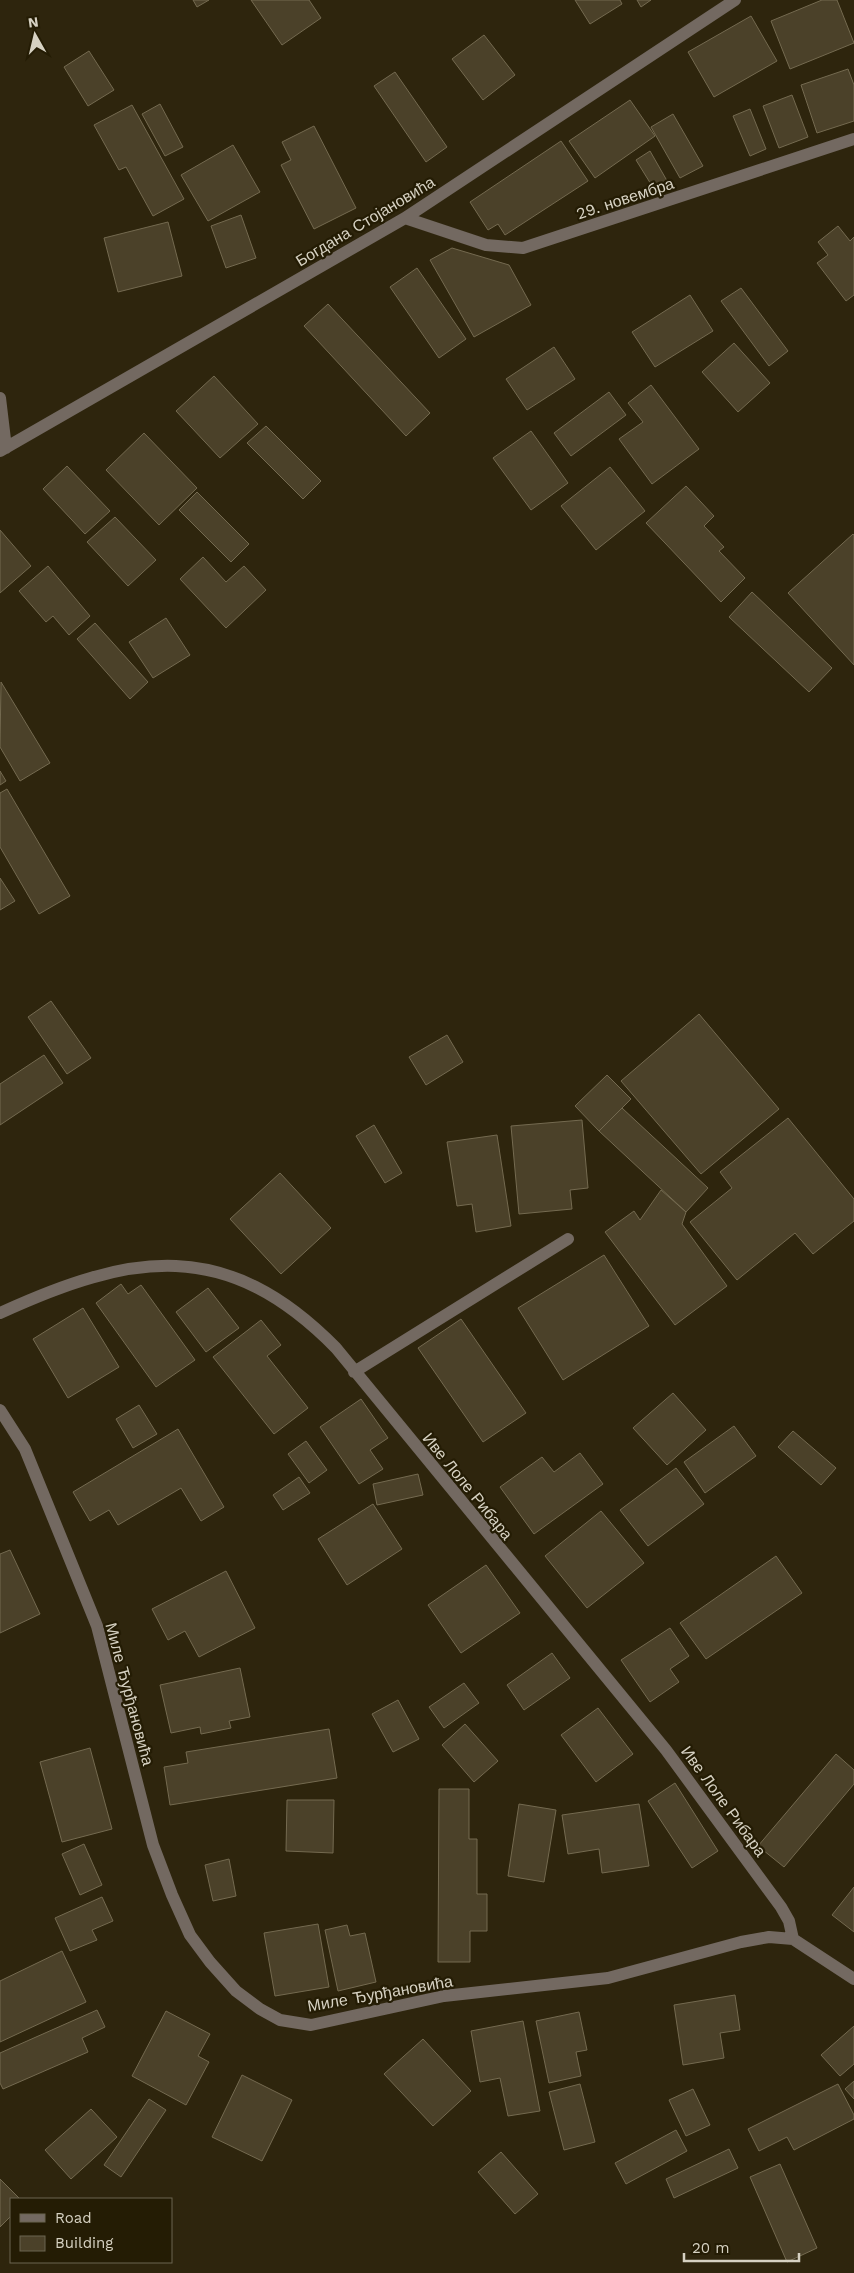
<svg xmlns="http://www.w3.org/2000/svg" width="854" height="2273" font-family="'Work Sans',sans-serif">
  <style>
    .building { fill: #4b4129; stroke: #746a50 }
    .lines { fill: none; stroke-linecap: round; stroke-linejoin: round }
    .minor { stroke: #736961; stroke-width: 12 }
    .labels { text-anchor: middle; stroke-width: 4.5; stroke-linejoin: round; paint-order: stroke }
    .street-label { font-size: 16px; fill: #d6d1c2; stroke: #241c04 }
  </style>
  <rect width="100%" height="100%" fill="#2e250d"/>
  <path class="building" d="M193,0H209L197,7Z
    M251,0H309L321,18L282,45Z
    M575,0H620L622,4L590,24Z
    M637,0H651L641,7Z
    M822,0H837L854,43L790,69L771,21Z
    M751,16L777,61L714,97L688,52Z
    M484,35L515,75L483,100L452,59Z
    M89,51L114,90L88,106L64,67Z
    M848,69L854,85V121L817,133L801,85Z
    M395,72L447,147L426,162L374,86Z
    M792,95L808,137L779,148L763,106Z
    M630,100L655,136L595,178L569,141Z
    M160,104L183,147L165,156L142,114Z
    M132,105L184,199L153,216L126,167L119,170L94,125Z
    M750,109L766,149L750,156L733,116Z
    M673,114L703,166L680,178L651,127Z
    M314,126L356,208L314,229L281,165L291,160L282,142Z
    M561,141L588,181L505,235L498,224L488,230L470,202Z
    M233,145L260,192L208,221L181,175Z
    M650,151L670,186L657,194L636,160Z
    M241,215L256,258L226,268L211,226Z
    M168,222L182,276L118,292L104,238Z
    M838,226L850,241L854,237V295L846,301L817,263L828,255L818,242Z
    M452,248L509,265L531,305L474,337L430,260Z
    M417,268L466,339L439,358L390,287Z
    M741,288L788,351L769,366L721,301Z
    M690,295L713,331L655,367L632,332Z
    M328,304L430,413L406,436L304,326Z
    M734,343L770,383L738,412L702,372Z
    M554,347L575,379L527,410L506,379Z
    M214,376L258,424L220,458L176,411Z
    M651,385L699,449L652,484L619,439L643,422L628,403Z
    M609,392L626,415L571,456L554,433Z
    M266,426L321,481L303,499L247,443Z
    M531,431L568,483L531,510L493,458Z
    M144,433L197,488L159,525L106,470Z
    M67,466L110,511L85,534L43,489Z
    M610,467L645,511L596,550L561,506Z
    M686,486L714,516L704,526L724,547L719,551L745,578L721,602L646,523Z
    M197,492L249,544L231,562L179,510Z
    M115,517L156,560L128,586L87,542Z
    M0,530L31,566L0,593Z
    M853,534L854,535V665L788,593Z
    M203,557L226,582L244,566L266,590L226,628L180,579Z
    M48,566L90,616L69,635L53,616L46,622L19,591Z
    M752,592L832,668L809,692L729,617Z
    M166,618L190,655L153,678L129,642Z
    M95,623L148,682L130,699L77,639Z
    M1,682L50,763L20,781L0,747Z
    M0,771L6,781L0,785Z
    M7,789L70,896L39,914L0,847V793Z
    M0,878L15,901L0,910Z
    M51,1001L91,1058L67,1074L28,1017Z
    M699,1014L779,1109L701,1174L621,1081Z
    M447,1035L463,1062L426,1085L409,1057Z
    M44,1055L63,1083L0,1125V1084Z
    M607,1075L631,1099L599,1131L575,1106Z
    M622,1108L708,1188L686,1212L599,1131Z
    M788,1118L854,1199V1221L813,1254L795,1233L737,1280L690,1222L732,1188L720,1172Z
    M582,1120L588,1188L570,1190L572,1209L519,1214L511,1126Z
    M374,1125L402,1173L385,1183L356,1136Z
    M497,1135L511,1226L476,1232L472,1204L457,1206L447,1142Z
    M280,1173L331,1228L281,1274L230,1219Z
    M661,1190L686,1212L682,1224L727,1286L675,1325L605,1232L634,1211L640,1220Z
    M604,1255L649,1326L563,1380L518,1308Z
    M121,1284L128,1294L141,1285L195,1360L156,1387L96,1303Z
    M208,1288L239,1328L206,1352L176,1312Z
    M83,1308L119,1367L68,1398L33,1339Z
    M461,1319L526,1413L483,1442L418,1348Z
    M261,1320L281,1345L267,1356L308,1408L274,1434L213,1357Z
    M673,1393L706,1430L667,1465L633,1428Z
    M361,1399L388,1438L370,1450L383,1469L359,1484L320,1427Z
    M139,1405L157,1434L133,1448L116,1419Z
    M734,1426L756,1456L705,1493L684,1462Z
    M178,1429L224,1507L201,1521L181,1488L118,1525L109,1510L90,1521L73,1492Z
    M793,1431L836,1468L821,1485L778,1447Z
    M306,1441L327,1470L309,1483L288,1454Z
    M580,1453L603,1484L534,1534L500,1487L542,1457L554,1472Z
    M676,1468L704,1504L648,1546L620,1510Z
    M418,1474L423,1495L377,1505L373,1484Z
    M299,1477L310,1493L283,1510L273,1495Z
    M373,1504L402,1549L347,1585L318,1539Z
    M601,1511L644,1563L587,1608L545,1556Z
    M10,1550L40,1614L0,1633V1554Z
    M776,1556L802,1593L706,1659L680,1623Z
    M486,1565L520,1613L461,1653L428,1605Z
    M226,1571L255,1628L199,1657L185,1631L168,1640L152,1609Z
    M670,1628L689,1656L670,1669L679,1682L650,1702L621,1660Z
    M552,1653L570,1678L524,1710L507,1685Z
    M240,1668L250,1717L229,1721L231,1728L201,1734L200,1727L171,1733L160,1685Z
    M464,1683L479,1703L444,1728L429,1707Z
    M398,1700L419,1739L393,1752L372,1714Z
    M598,1708L633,1754L596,1782L561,1735Z
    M465,1724L498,1761L474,1782L442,1745Z
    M329,1729L337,1778L170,1805L164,1767L188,1763L186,1752Z
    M90,1748L112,1829L62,1842L40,1762Z
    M836,1754L854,1770V1784L784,1867L758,1846Z
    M675,1783L718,1851L692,1868L648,1801Z
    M439,1789H469V1839H477V1894H487V1931H470V1962H438Z
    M287,1800H334L333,1853L286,1851Z
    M519,1804L556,1810L544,1882L508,1876Z
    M639,1804L649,1866L602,1873L599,1849L568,1854L562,1815Z
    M84,1844L102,1885L80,1895L62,1854Z
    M229,1859L236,1896L213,1901L205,1865Z
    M854,1887V1932L832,1915Z
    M102,1897L113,1921L92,1930L97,1940L70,1951L55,1918Z
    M318,1924L329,1987L275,1996L264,1933Z
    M347,1925L350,1936L365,1933L376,1982L338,1991L325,1930Z
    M62,1951L86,2002L0,2042V1981Z
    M735,1995L740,2030L720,2033L724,2058L683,2065L674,2005Z
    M97,2010L105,2027L82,2038L88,2052L3,2089L0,2083V2053Z
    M166,2011L210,2034L198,2056L209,2062L186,2105L132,2076Z
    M579,2012L587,2050L576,2052L581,2076L549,2083L536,2021Z
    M523,2021L540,2111L508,2116L500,2078L480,2082L471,2031Z
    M854,2026V2064L840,2076L821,2055Z
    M423,2039L471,2091L433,2126L384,2074Z
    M242,2075L292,2100L262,2161L212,2137Z
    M854,2081V2099L845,2089Z
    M580,2084L595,2142L564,2150L549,2092Z
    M838,2084L854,2115V2119L794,2150L787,2137L759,2151L748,2129Z
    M693,2089L710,2125L686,2136L669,2100Z
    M149,2099L166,2110L121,2177L104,2165Z
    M91,2109L117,2137L71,2179L45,2150Z
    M676,2130L687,2151L626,2184L615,2163Z
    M729,2149L738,2168L674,2198L666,2179Z
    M501,2152L538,2194L515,2214L478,2172Z
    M780,2164L817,2248L787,2262L750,2177Z
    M0,2179L20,2199H11V2216L0,2227Z"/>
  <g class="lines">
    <path class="minor" d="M405,218L486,245L523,248L854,139
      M0,398L6,448
      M0,451L405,218L735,0
      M0,1313C131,1253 226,1236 336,1348L666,1750L781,1907L789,1921L793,1939
      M354,1372L568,1239
      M0,1410L25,1449L97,1626L153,1845L172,1895L190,1935L210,1962L236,1991L260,2009L280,2020L311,2025L444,1996L608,1978L741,1942L769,1937L793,1939L854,1979"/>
  </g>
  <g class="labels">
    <g class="street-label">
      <text transform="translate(625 198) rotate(-18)" y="6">29. новембра</text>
      <text transform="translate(365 221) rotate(-31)" y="6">Богдана Стојановића</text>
      <text transform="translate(468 1486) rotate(51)" y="6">Иве Лоле Рибара</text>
      <text transform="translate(130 1694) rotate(75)" y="6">Миле Ђурђановића</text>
      <text transform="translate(724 1801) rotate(54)" y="6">Иве Лоле Рибара</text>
      <text transform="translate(380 1993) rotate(-10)" y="6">Миле Ђурђановића</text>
    </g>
  </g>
  <rect x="10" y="2198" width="162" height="65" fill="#241c04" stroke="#6b6450"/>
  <rect x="20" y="2214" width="25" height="8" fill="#736961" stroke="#6b6450"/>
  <text x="55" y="2223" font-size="15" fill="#d6d1c2">Road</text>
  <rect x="20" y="2236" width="25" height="15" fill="#4b4129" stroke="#6b6450"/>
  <text x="55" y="2248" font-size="15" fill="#d6d1c2">Building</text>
  <g transform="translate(35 35) rotate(352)" stroke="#241c04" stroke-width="4" paint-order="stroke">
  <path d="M0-4L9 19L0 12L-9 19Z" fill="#d6d1c2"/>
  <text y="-8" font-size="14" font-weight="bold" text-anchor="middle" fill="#d6d1c2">N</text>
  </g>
  <path d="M684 2253v8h115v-8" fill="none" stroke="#d6d1c2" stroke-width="2.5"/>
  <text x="692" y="2253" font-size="15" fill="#d6d1c2" stroke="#241c04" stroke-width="4" paint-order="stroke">20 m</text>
</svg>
